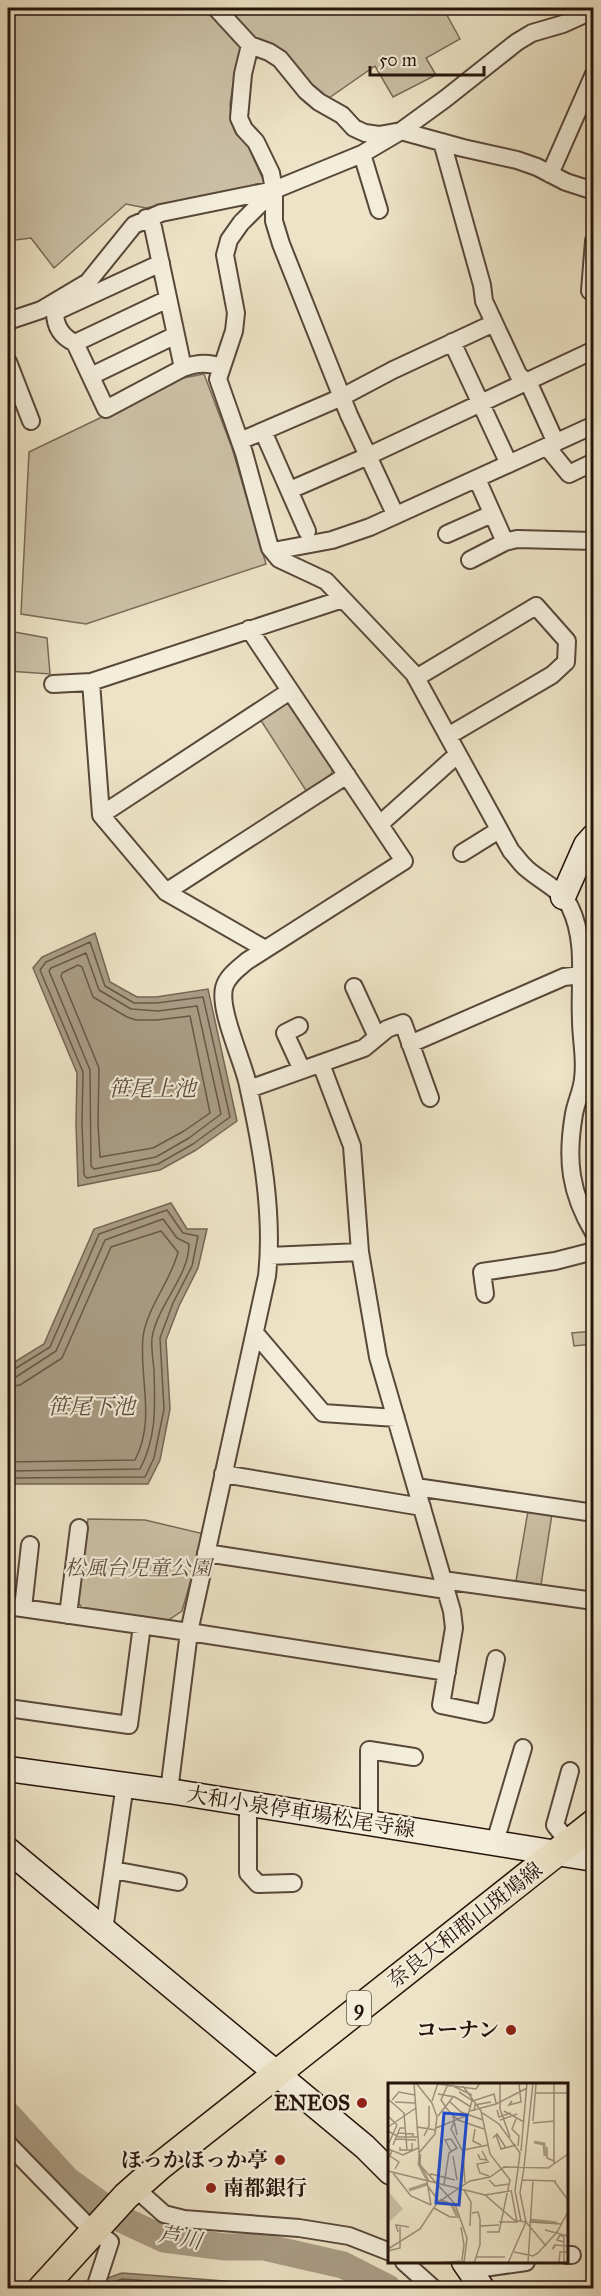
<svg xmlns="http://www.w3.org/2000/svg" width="601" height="2296" font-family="'IM FELL Great Primer','Noto Serif JP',serif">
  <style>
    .green { fill: #cbc0a6; stroke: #796a58; stroke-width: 1.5 }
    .water { fill: #aa9d86; stroke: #766655; stroke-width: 1.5 }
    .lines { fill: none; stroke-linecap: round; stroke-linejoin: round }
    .shore { stroke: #685848; stroke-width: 1.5 }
    .river { stroke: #aa9d86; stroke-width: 27 }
    .street-casing { stroke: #58483a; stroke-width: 20 }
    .secondary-casing { stroke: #27140b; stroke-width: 27 }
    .primary-casing { stroke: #27140b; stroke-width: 30 }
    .street { stroke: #f3edda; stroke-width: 16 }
    .secondary { stroke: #f3edda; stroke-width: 24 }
    .primary { stroke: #ede3c6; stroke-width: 27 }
    .poi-dot { fill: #8f2418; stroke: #f3edda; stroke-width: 2 }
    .labels { text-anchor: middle; stroke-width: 4.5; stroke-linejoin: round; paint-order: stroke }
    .shield { fill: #f3edda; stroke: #645549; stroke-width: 1.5 }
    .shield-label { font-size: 20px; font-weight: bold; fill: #27140b }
    .park-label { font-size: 21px; font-style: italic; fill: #605041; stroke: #f3edda }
    .street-label { font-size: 21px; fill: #27140b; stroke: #f3edda }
    .poi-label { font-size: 21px; font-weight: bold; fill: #27140b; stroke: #f3edda; text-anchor: end }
    .water-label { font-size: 22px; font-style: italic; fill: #5b4b3c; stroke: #f3edda }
    .inset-river { fill: none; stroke: #aa9d86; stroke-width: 3 }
    .inset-road { fill: none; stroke: #9e907b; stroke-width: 1.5 }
    .view { fill: #1d4ed8; fill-opacity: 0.15; stroke: #1d4ed8; stroke-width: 3 }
    .inset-edge { fill: none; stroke: #27140b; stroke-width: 3 }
  </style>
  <rect width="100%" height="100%" fill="#ede3c6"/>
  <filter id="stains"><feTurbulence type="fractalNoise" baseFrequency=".00333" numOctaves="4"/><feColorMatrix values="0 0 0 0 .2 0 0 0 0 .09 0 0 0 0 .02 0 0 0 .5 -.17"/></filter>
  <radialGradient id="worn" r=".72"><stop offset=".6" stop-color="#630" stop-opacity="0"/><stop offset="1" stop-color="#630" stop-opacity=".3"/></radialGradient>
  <path class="green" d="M8,8H210L244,44L233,85L230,104L231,119L246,141L265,184L146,208L126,204L54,268L31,238L8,241Z
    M225,8H443L460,39L426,58L436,75L393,97L375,66L326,100L284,53L255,38Z
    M204,374L232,448L266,564L86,624L21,614L29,452L183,378Z
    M9,631L47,638L50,674L8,671Z
    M285,703L295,707L333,767L331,776L307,792L260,719Z
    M593,1331V1344L574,1346L572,1333Z
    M528,1511L552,1514L541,1585L516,1581Z
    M88,1519L145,1520L204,1534L182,1611L167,1621L82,1608L77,1601Z"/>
  <path class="water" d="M95,933L110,982L137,997H156L208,989L237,1121L196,1150L160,1170L78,1186L76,1124L77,1073L33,968L42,957Z
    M171,1203L187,1229H207L198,1268L179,1306L166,1340L170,1409L160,1460L148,1484H8V1366L44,1344L94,1229Z
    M122,2273L275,2285L286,2288H102L105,2279Z"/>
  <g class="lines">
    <path class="shore" d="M90,942L105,986L134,1003H157L203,997L230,1117L193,1144L158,1164L87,1178L84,1175L82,1124L83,1072L40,970L46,962Z
      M86,953L99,990L131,1009L158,1011L197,1006L221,1114L189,1138L156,1157L94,1169L91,1166L90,1070L49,971L51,968Z
      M78,965L82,967L93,997L127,1017L136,1020H157L190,1016L210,1113L184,1131L153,1148L100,1157L98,1124L99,1068L61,976L62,973Z
      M8,1371L13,1370L50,1347L99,1234L167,1210L183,1233L198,1236L192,1266L173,1303L160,1338L164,1409L154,1458L145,1477L8,1478
      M8,1378L16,1377L56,1351L105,1240L163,1219L177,1238L189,1244C189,1277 157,1305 152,1338C151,1348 153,1360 154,1370C155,1405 157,1437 140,1469L8,1471
      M8,1387L20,1385L62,1358L111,1247L161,1231L178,1252C171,1281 147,1307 143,1337C139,1379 156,1419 135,1460L8,1462
      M108,2288L111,2283L122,2279L243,2288"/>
    <path class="river" d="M8,2115L67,2180L121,2219L164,2239L225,2247H264L343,2265L388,2288"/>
    <defs>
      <path id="street" d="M216,8L250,45L269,52L280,59L306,91L319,102L342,115L354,128L365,133L379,135L401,131L463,148L517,160L537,167L566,182L594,191
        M250,45L243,74L239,118L244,129L256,142L271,173L274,190V221L281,244L349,415L395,514
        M442,142L482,285L484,301L518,374L531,388L556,443
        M362,154L379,210
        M550,174L594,74
        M274,190L241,223L229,240L225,255L236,313L234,331L218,379L244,453L270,548L279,559L326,581L414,674L511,851C516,856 520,863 526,868C540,881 561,889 570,907C587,942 579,982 581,1020C581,1040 586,1059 583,1079C582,1091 576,1102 574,1114C566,1160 570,1193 594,1233
        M146,218L153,227L183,368
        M161,263L55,312C55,327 62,337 75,343L168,299
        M590,291L594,241
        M8,321L41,310L88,282L134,225L161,213L274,190L362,154L401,131L445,99L517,42L532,33L563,24L594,10
        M452,342L509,464
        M75,343L106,409L183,368C197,363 208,362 222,367
        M8,362L31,421
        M91,376L176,335
        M266,438L307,531
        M240,441L342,397L393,370L494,323
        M547,447L569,474L594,462
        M477,479L505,542L517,539L594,541
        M290,490L368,456L594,350
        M447,534L492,514
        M273,551L332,540L370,527L594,425
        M470,560L505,542
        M416,678L536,606L567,641L566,662L552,675L448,736
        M53,684L91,682
        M101,815L290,691
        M380,824L458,754
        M462,853L499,830
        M166,892L347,775
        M265,949L166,892L101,815L91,682L343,599
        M354,987L377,1037
        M299,1026L285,1033L302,1070
        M410,1044L564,977L581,975
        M321,1064L352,1146L360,1252L378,1357L452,1611L454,1628L441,1705L485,1714L496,1659
        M249,1089L364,1048L387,1029L403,1023L430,1098
        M269,1256L360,1252
        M485,1294L482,1272L555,1261L594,1251
        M255,1333L323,1413L396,1418
        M223,1474L422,1507
        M416,1487L594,1513
        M206,1553L446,1590
        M443,1580L594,1601
        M8,1606L189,1632L447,1672
        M23,1608L30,1545
        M68,1615L79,1528
        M8,1708L129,1725L142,1625
        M169,1791L189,1632L267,1276C274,1213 261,1143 247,1081C241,1057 219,1010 224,988C227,976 239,968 247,961L404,861L249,629
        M248,1803V1873L258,1884L293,1883
        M369,1822V1750L414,1757
        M495,1842L523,1748
        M569,1843L555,1825L570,1771
        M113,1870L178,1882
        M104,1930L125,1784
        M8,2144L83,2221L110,2242L95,2288
        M135,2188L164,2214L184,2219L299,2228L349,2236L390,2252
        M566,2255H572
        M404,2262L433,2288
        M470,2270L526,2262"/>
      <path id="secondary" d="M563,897L586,845L594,836
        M8,1769L169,1791L594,1859
        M8,1850L365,2147L390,2172
        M464,2262L482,2288"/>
      <path id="primary" d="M42,2288L126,2196L160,2166L594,1823"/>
    </defs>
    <use href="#street" class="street-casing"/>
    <use href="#secondary" class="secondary-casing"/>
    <use href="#primary" class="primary-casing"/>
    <use href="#street" class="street"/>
    <use href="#secondary" class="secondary"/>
    <use href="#primary" class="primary"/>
  </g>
  <g class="poi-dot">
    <circle cx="511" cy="2030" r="6"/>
    <circle cx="362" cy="2103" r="6"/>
    <circle cx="280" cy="2160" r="6"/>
    <circle cx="211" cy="2188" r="6"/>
  </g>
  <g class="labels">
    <rect class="shield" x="347" y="1991" width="24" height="34" rx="4.5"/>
    <g class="shield-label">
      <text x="359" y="2015">9</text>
    </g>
    <g class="park-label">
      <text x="138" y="1575">松風台児童公園</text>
    </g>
    <g class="street-label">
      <text transform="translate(301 1812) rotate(9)" y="7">大和小泉停車場松尾寺線</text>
      <text transform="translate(465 1925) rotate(-38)" y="7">奈良大和郡山斑鳩線</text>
    </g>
    <g class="poi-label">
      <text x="499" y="2037">コーナン</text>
      <text x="350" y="2110">ENEOS</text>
      <text x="268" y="2167">ほっかほっか亭</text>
      <text x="223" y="2195" text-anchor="start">南都銀行</text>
    </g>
    <g class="water-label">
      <text x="152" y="1096">笹尾上池</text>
      <text x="91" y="1414">笹尾下池</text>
      <text transform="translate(180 2237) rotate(10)" y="8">芦川</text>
    </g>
  </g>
  <g transform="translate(388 2083)">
    <rect width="180" height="180" fill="#ede3c6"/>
    <path d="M0,108L15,126L0,140Z" fill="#cbc0a6"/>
    <path class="inset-river" d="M146,59L156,61L157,73M32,71L31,81L40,98M21,107L39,101M52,117L64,122L69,133M143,137L169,140"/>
    <path class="inset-road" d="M26,0L32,82L67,121L79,155L76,180M28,0L44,20L49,34L47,51L31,70M112,0V26L122,54M50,1L88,6L92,0M60,1L53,17L59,26L70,37L96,46M63,2L84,12M75,3L93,28L102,71L122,97L111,149H99M71,9L85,18L106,11L108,20M147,10H180M56,12L50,11L67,14L83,24M0,16L16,30L19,67M4,17L11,9L27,12M44,18L50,0M61,18L73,29L95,37M124,18L121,22L133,19L131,1M7,19L27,20M109,27L111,34L123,30M82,28L108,21L139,5M86,28L87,22L103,19M116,28L136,39M93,29L111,41L132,70L127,108L133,138M0,33L9,42L1,60M50,33L65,14M65,33L69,52M128,36L124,46L131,53L130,63M112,37L129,31M145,38L148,1M66,39L63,46L75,69L77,100M145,40L166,38M0,44L28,25M29,44L48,47M48,45L80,32L84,18M87,46L85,58L93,62M0,48L11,54H30M10,50L25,51V54M108,52L113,66L128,62M36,53L41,43V23M105,55L109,51L118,65M7,56L28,57M5,62L12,45H17M12,64V67H24V60M159,64V75L166,78M0,66L15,72L30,65M4,67L2,73L11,79L7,86M75,67L100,62M63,68L57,57L63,56M133,68L139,0M90,71L92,76L99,77L94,68M65,73L69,97M101,79L89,81L92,90L101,93M166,80V0M136,84L145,0M0,88L97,112L126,137L138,139L158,163M5,90L23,113L43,122M42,94L43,91L67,97M101,97L107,103L121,101M134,97L168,98M39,98L43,122M166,98L180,117M56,101L61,70L69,65L63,56M39,102L52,120M76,107L83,119L82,143M97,112L122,108M46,125L62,134H72M84,130L90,129L92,136V162L86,180M111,139H129L123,107M141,139L174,141M92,143L111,142M73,144L76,162L74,177M157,147L180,153M10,149L8,142L21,144M167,164L164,166L167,162L180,163M0,166L32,146L49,120L82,98L102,94L116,84L160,85L180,71M0,168L12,165V144M126,169L145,173L150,170L169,149L180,129M88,174H117M48,180L76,178M120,180L138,139L132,110L136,85M140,180L145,97M171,180L172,169H180M176,180V154L172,152L169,157L176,159"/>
    <path class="view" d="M56,30L79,32L71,122L48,120Z"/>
    <rect width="180" height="180" class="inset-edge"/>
  </g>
  <rect width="601" height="2296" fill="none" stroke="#ede3c6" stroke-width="30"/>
  <rect x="9" y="9" width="583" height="2278" fill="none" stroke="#27140b" stroke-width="3"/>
  <rect x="15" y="15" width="571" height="2266" fill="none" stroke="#27140b" stroke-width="1.5"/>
  <path d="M370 66v9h114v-9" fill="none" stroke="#27140b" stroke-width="3"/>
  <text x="379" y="66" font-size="18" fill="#27140b" stroke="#f3edda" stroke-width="4.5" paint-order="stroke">50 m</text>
  <rect width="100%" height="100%" filter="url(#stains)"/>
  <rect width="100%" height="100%" fill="url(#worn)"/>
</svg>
